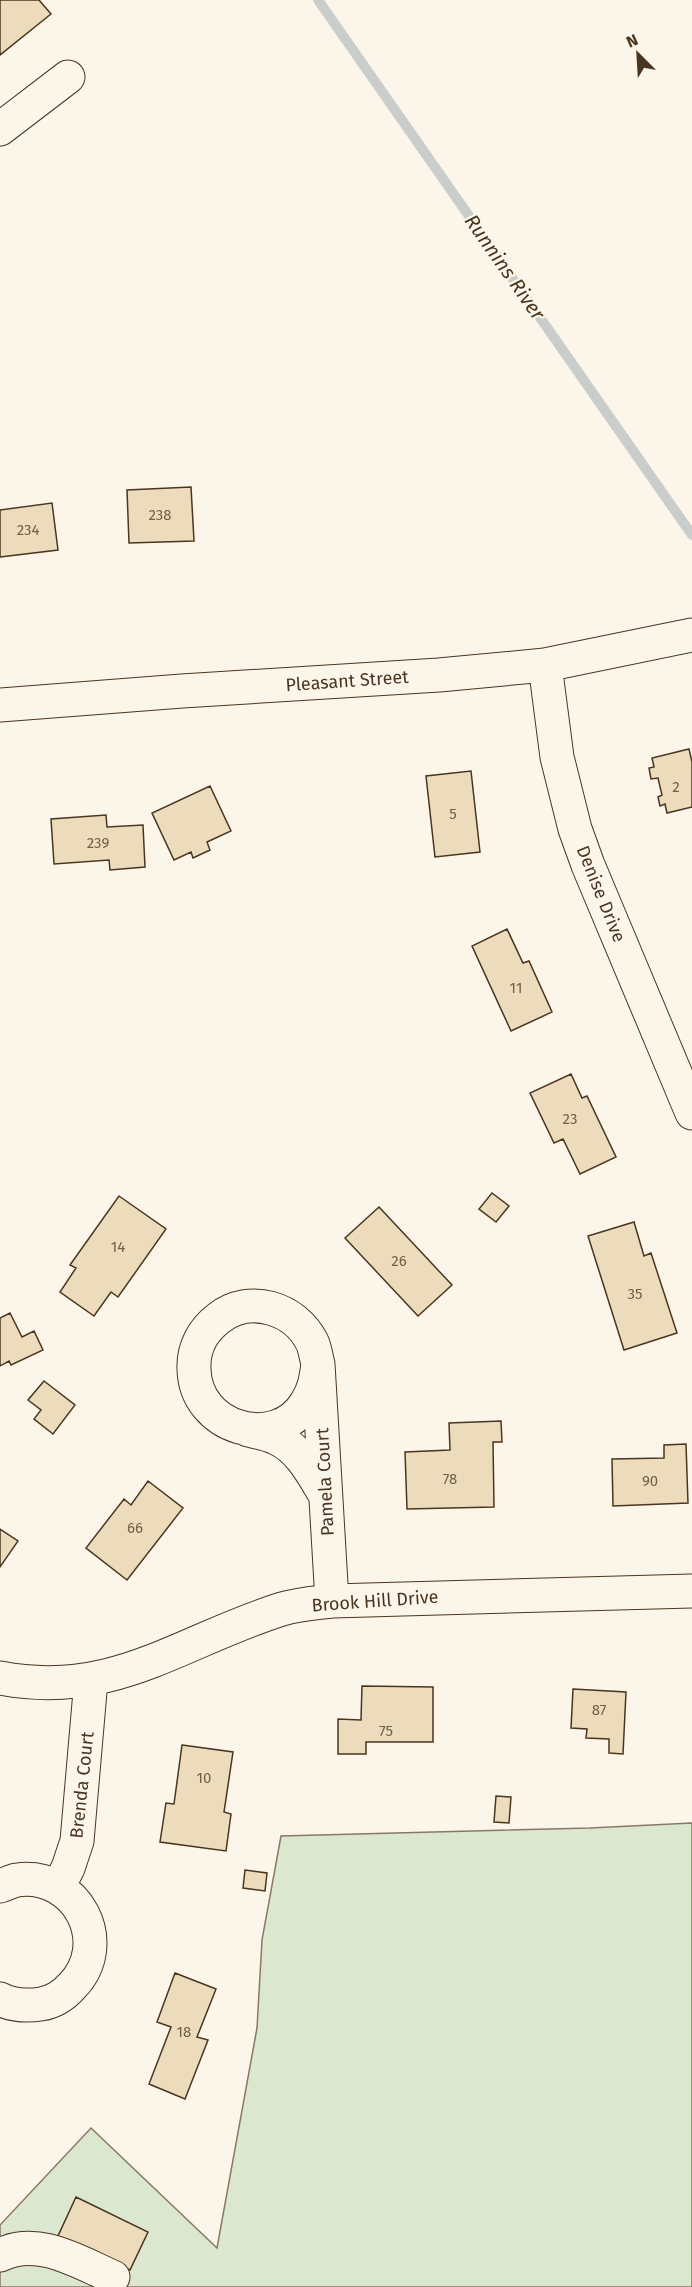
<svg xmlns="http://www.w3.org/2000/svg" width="692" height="2287" font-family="'Fira Sans',sans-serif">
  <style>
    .green { fill: #dce7d0; stroke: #887966; stroke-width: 1.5 }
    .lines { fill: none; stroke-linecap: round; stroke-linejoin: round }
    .stream { stroke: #c9cecd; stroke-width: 10 }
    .building { fill: #ecdcbc; stroke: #4a3520; stroke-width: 1.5 }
    .minor-casing { stroke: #4a3520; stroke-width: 35 }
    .minor { stroke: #fbf6e9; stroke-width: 33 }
    .labels { text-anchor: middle; stroke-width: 4.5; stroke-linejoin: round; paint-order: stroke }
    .number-label { font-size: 15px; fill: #725f47 }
    .street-label { font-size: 18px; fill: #4a3520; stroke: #fbf6e9 }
    .water-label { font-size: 20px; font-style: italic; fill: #4a3520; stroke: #fbf6e9 }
  </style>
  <rect width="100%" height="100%" fill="#fbf6e9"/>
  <path class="green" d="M692,1823V2287H0V2225L91,2128L217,2248L257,2028L262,1940L281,1836L590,1828Z"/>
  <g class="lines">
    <path class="stream" d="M318,0L692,535"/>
  </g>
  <path class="building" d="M0,0H39L51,14L0,55Z
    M191,487L194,541L129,543L127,490Z
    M52,503L58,550L0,557V510Z
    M689,749L692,762V807L667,813L665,804L660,806L658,797L662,795L658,778L651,779L649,768L654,767L652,758Z
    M471,771L480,852L435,857L426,776Z
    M210,786L231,831L207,842L210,850L193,858L191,852L174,860L152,813Z
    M106,815L107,827L143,825L145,867L110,870L109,860L54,864L51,819Z
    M507,929L523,963L529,961L552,1012L511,1031L472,946Z
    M571,1074L582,1098L587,1096L616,1157L580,1174L563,1139L554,1143L530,1093Z
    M492,1193L509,1206L496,1222L479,1209Z
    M119,1196L166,1229L118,1297L111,1292L94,1316L60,1292L76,1268L70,1265Z
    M379,1207L452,1285L418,1316L345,1238Z
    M634,1222L644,1256L651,1253L677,1333L624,1350L588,1236Z
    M10,1313L22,1337L34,1331L43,1350L11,1365L9,1361L0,1366V1318Z
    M44,1381L75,1405L53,1434L34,1419L41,1410L28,1400Z
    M501,1421L502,1442H493L494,1507L407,1509L405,1452L450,1450L449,1423Z
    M686,1444L688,1503L613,1506L612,1459L664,1458V1445Z
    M148,1481L183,1508L127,1580L86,1548L124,1499L131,1505Z
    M0,1529L18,1541L0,1567Z
    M362,1686L433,1687V1742H366V1754H338V1719L361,1720Z
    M573,1689L626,1692L623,1754L609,1753V1739L586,1738L587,1729L571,1728Z
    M182,1745L233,1752L224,1812L231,1814L226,1851L160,1842L166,1803L174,1804Z
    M496,1796L511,1797L509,1823L494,1822Z
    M245,1870L267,1873L265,1891L243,1888Z
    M175,1973L216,1989L197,2037L208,2040L185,2099L149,2084L171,2027L157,2022Z
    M76,2197L148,2232L130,2270L58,2236Z"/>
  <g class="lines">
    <defs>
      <path id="minor" d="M0,129L68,77
        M545,665L557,757L575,829L588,865L692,1113
        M0,705L182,691L439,675L545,665L692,635
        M318,1364C316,1379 314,1391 306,1403C276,1452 195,1429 194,1369C193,1348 203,1330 219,1318C250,1294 295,1308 312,1342C315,1348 316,1357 318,1364L332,1601
        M248,1430C257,1432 268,1434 276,1438C299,1448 312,1473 324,1493
        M0,1678C113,1700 180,1641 282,1609C298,1604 315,1603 332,1601L692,1591
        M0,1886C6,1884 12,1881 17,1880C77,1872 114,1943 72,1986C64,1995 53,2002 41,2004C27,2006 13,2006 0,1999
        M58,1887L68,1868L77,1841L91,1680
        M0,2255C38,2236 78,2262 113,2277"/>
    </defs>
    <use href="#minor" class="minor-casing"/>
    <use href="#minor" class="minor"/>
  </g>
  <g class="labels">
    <g class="number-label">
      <text x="160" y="520">238</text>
      <text x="28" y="535">234</text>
      <text x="676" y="792">2</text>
      <text x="453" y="819">5</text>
      <text x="98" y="848">239</text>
      <text x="516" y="993">11</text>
      <text x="570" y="1124">23</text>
      <text x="118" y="1252">14</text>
      <text x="399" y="1266">26</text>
      <text x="635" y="1299">35</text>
      <text x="450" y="1484">78</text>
      <text x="650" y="1486">90</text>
      <text x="135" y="1533">66</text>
      <text x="599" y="1715">87</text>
      <text x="386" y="1736">75</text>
      <text x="204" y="1783">10</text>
      <text x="184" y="2037">18</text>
    </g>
    <g class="street-label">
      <text transform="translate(347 681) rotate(-4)" y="6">Pleasant Street</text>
      <text transform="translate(601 894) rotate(68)" y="6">Denise Drive</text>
      <text transform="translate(325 1482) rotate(-93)" y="6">Pamela Court</text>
      <text transform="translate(375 1601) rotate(-4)" y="6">Brook Hill Drive</text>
      <text transform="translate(82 1785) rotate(-84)" y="6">Brenda Court</text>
    </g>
    <g class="water-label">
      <text transform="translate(505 267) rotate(55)" y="7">Runnins River</text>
    </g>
  </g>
  <g transform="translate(638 54) rotate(336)" stroke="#fbf6e9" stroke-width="4.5" paint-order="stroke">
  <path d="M0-4.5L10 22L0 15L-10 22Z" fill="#4a3520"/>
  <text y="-9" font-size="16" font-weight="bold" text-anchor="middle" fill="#4a3520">N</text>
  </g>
</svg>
